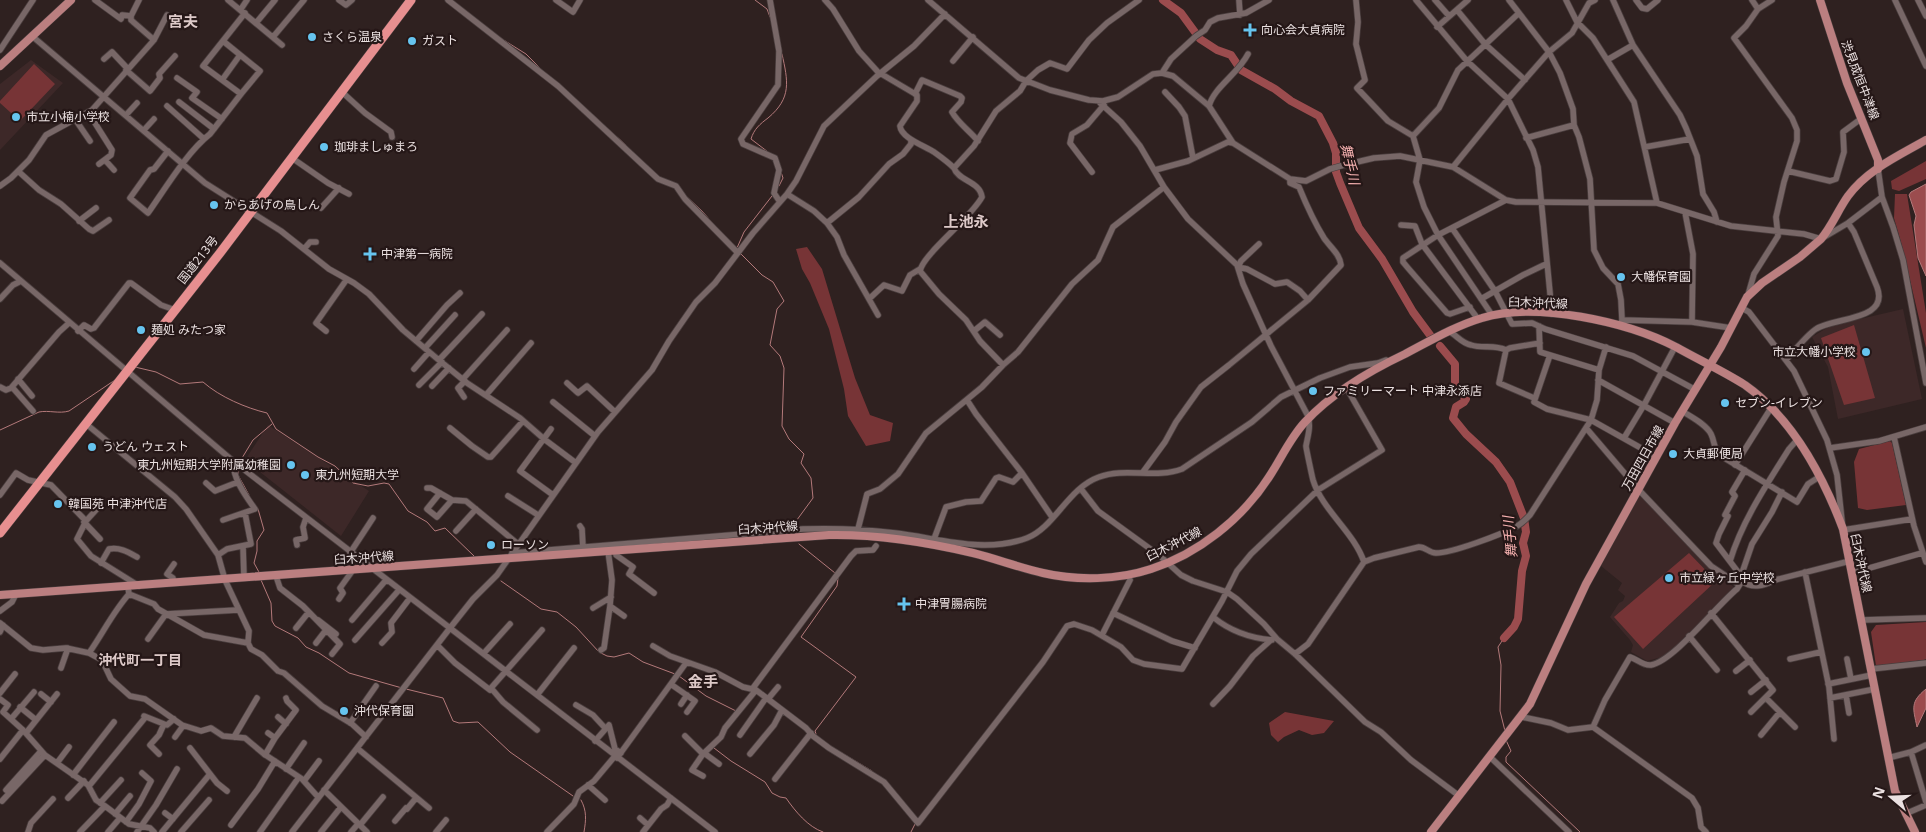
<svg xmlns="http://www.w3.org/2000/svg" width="1926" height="832" font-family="'Noto Sans','Noto Sans JP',sans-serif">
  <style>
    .built { fill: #3d2828 }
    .green { fill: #773436 }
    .water { fill: #9b4c4e; stroke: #b3797a }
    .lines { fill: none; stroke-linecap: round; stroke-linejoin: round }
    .stream { stroke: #b3797a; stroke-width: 1 }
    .river { stroke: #9b4c4e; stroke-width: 8 }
    .minor-casing { stroke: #4a3e3e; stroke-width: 7 }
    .major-casing { stroke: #4a3e3e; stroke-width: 9 }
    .highway-casing { stroke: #4a3e3e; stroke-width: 10 }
    .minor { stroke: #786767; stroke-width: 5.5 }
    .major { stroke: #bb7f80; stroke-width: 8 }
    .highway { stroke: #e78f90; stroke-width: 9 }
    .poi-dot { fill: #66c4ef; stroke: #251717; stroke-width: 2 }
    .labels { text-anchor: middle; stroke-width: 4.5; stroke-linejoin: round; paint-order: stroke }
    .poi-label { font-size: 12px; fill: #ebe1e1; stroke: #251717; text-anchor: start }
    .street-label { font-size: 12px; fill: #ebe1e1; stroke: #251717 }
    .water-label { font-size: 14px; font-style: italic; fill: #f7b2b1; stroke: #251717 }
    .neighbourhood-label { font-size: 14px; font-weight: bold; fill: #ddc9c8; stroke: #251717 }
    .quarter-label { font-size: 15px; font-weight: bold; fill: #ddc9c8; stroke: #251717 }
  </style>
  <rect width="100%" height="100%" fill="#2f2120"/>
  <path class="built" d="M31,60L63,83L0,150V84Z
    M1903,309L1922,399L1838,419L1828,367L1812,337L1830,326Z
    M268,425L369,491L341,536L245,460Z
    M1639,495L1653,507L1707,565L1735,588L1674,648L1662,657L1647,661L1631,652L1633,645L1630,640L1610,617L1619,603L1623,601L1625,596L1618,590L1622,583L1601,566Z"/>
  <path class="green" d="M34,64L55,84L20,121L0,103V101Z
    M1926,161V179L1899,191L1892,189L1891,181Z
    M1895,194H1907L1926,313V348L1902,246L1894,218Z
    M807,247L822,269L855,378L870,415L893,423L890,441L866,446L848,416L844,389L829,329L810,283L802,269L796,249Z
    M1854,325L1875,398L1844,405L1821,338Z
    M1890,441L1892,443L1906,505L1867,510L1858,508L1854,462L1859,449Z
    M1689,553L1716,581L1643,649L1614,617Z
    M1926,622V659L1924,660L1876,666L1871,632L1876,625Z
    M1285,712L1334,721L1324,733L1312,735L1299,730L1284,737L1278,742L1271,735L1269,723Z"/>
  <path class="water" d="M1926,184V276L1918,258L1914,225L1916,216L1909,195L1911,192Z
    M1926,689V708L1917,727C1913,708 1910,702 1926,689Z"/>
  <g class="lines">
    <path class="stream" d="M755,0L767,9L770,17
      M502,39L526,54L544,72
      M581,104L604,125
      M608,129L626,145
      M768,152L751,139C754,129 760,124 768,118C792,98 788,81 782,54
      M779,186L783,178L781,172
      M687,197L702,211L715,226
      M737,248L744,232L772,196
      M740,253L762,275L773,282L784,301L777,309L770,345L780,356L784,368L782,426L789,439L804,454L801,463L811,478L813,498L791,528
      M135,367L156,372L180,384L203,382C220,397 246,408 267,413L276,429L318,457L335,466L353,483L368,486L384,483L389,484L408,511L427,522L435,531L445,528L474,556
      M0,430L39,412C49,410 59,414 69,411L115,380
      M239,463L253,440L272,424
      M238,467V475L249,495
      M258,509L264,530L257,541V551L254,563L260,574
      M799,544L835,573
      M261,580L271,603L272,621L275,626L298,638L306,647L319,653L349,673L402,688
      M501,581L541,609L557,612L576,627L599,652L607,656L614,657L629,653L643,662L675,674
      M1504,638L1498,647L1501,665L1500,711L1505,731
      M679,676L706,696L736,711
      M406,689L443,698L453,721L459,723L478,722L510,752L573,796
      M816,734L815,731L856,677L801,637L837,586L838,578
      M1506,740L1511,751L1506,757V762L1580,832
      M714,748L731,761L765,782L772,793L780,797L786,798C795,811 808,827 823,832
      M837,750L872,771
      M581,800C587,811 586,820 584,832
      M911,832L915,824"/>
    <path class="river" d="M1163,0L1181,13L1200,39L1217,50L1231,55L1241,70L1275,89L1291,101L1319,116L1333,143L1336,153V172L1340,183L1359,228L1382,259L1413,312L1430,335
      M1440,346L1455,364V385L1466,399L1464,402L1456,407L1453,418L1466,434L1496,462L1510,482L1524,518L1526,532L1523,543L1526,556L1522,571L1518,619L1514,627L1504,638"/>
    <defs>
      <path id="minor" d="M95,0L121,19L122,15L131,16
        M228,0L282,45
        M339,0L346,5L352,0
        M448,0L558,86L658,179L676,186L685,199L738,253
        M556,0L573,12L580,0
        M770,0L779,51L778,85L741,139L743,144L775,158L779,170L774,193L780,202
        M825,0L833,9L859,51L878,72L917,95V101L900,126C901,138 925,146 934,152C941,157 948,162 954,168
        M928,0L1019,78L1050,90L1089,100L1103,101L1118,97L1153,74L1162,73L1173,76L1209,106L1233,143L1290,179L1306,181L1330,169L1344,165L1374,158L1400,156L1453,167L1506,200L1516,202L1657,203L1731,226L1804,234L1821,239L1848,223L1882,197
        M1239,0L1240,15
        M1356,0L1358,22L1356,44L1365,80L1357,88L1388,121L1413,136
        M1416,0L1467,61L1508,99L1533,150L1538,167L1552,314
        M1435,0L1449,16
        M1509,0L1549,52L1560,73L1573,109L1574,125L1579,137L1590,179L1594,250L1603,268L1618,284L1621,300L1622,320L1620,326
        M1566,0L1577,22L1593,38L1634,102L1657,203
        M1613,0L1633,45L1680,115L1686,128L1697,156L1703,194L1714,212L1717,222
        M1636,0L1642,8L1647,9L1658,0
        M1752,0L1758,9
        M1895,0L1926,66
        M1918,0L1926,16
        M241,9L247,0
        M1457,10L1485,44L1525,80
        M256,23L275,0
        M1437,27L1468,0
        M32,36L205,183L281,231L329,269L354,283L369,294L403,330L440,361L467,383L520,418L544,439L576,463
        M273,37L304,0
        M154,40L167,15
        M223,41L260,71L241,94L203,66L245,13
        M0,50L33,0
        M104,59L112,52L127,68
        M1607,60L1633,45
        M953,61L973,37
        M126,70L150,91L160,78L159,74L175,56
        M1162,73L1171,59L1196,36L1205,30L1210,22L1218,18L1246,13L1269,0
        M177,78L197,92L192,98L222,119
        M222,80L240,55
        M342,92L365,113L391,132L392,137
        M1165,92L1179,107L1185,116L1193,158
        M915,94L922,80L960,96L962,98L961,102L952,112C958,123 970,131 978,141
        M179,102L214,129
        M1099,102L1121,122L1140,146L1164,187L1188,219L1237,265L1243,284L1271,346L1308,416C1311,427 1308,435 1306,446C1306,448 1312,476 1313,480C1322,510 1354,532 1364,562
        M167,106L204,139
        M1209,106C1214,87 1238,74 1248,54
        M88,112L112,150L111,155L99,164
        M126,115L137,103
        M75,119L90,141
        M144,130L154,119
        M1526,138L1574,125
        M1645,147L1690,139
        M168,151L154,169L150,170L130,198L148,213C165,189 187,152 210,134L241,94
        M292,158L328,183L349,194
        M105,160L114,170
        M1453,167L1508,99L1549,52L1572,33L1589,3L1595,0
        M1878,169L1882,197L1893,227L1903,260L1926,383
        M1155,170L1188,161L1228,142L1233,143
        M18,171L39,190L61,204L89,229L93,231L109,220
        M1788,171L1830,181L1836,179L1844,152L1843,132L1862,118
        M1092,172L1070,143L1072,134L1087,125L1104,105
        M0,186L11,178L29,160L46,135L92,110L154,40L131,20V16L139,0
        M787,194L814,211L827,223L837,237L844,255L878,315
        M321,208L339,188
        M1685,212L1693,254L1692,322
        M79,221L96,208
        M827,223L859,197L889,164L903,154L911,144V140
        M1401,225L1415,226L1422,244L1478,319
        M1452,228L1495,291L1512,324L1532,323L1545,329L1633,356L1694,389
        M1259,244L1241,261L1238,267L1247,269L1275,284L1287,282L1300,291L1308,300
        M304,249L310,242H316
        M0,263L233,461L715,832
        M1748,295L1754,274L1778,236L1776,217L1784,182L1797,141V130L1792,118L1734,38L1746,26L1758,9L1772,0
        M0,299L13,285L21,281
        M869,299L884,285L902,291L910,275L920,269
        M1481,299L1523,275L1546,264
        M1470,307L1450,314L1447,313L1408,268L1403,262V258L1438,235L1506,200
        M1742,308L1749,312L1794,371L1827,440L1837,475L1843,530L1912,519
        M1492,315L1438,235L1424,207L1416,182L1420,160L1413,136L1439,108L1458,70L1519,13
        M1622,320L1692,322L1731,328
        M1539,326L1540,352L1599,370
        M78,331L84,325L91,329L94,328L129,283H131L161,305L175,310
        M326,331L316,323L347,279
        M974,331L985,322L1000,335
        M1448,331C1457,335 1461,343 1471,345C1483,349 1494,344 1506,350L1510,348L1540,343
        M416,341L447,305L460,293
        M425,348L455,315
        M1506,350L1499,383L1534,398
        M1550,355L1534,402L1547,409L1591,420L1657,457
        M439,360L482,314
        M1786,360C1793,352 1808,334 1816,329C1834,317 1890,321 1877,287L1854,232L1848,223
        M1003,365L980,341L966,320L939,294L920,271C923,254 971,218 982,197C980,181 958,181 954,168L974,146L996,111L1020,91L1026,81L1038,70L1050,63L1067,69L1089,40L1107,23L1139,0
        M414,369L429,352
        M18,379L32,396
        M463,379L507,330
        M1598,380L1675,423
        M567,383L578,393L587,386L615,412
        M419,385L442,362
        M432,386L449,368
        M0,387L6,390L11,388L59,332L69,323
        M12,387L33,411
        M486,395L531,343
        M464,397L458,388L465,381
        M967,400L976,414L1022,473L1052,517
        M553,402L595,436
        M1682,411C1691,417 1706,424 1711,434C1715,442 1713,449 1721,456L1797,502L1808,484L1819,477
        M85,423L175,497L186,509L218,555
        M450,428L472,446L488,457H491L523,421
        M551,429L520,471L553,495
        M1587,429L1638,489L1711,566L1738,584
        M1894,437L1914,526L1926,562
        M1624,438L1644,405L1675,347
        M1830,448L1879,441L1926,427
        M1735,465L1771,408
        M1745,470L1732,492L1735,496L1725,515L1728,516L1719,534L1716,543L1741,576L1742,581C1752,589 1763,586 1775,580L1850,561
        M1143,472L1165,442L1176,422L1201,387L1229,365L1308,300L1341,265C1340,254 1330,247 1324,238C1314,222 1306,204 1299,187L1290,183V179
        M206,483L215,491L238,482
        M427,488H431L452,500L466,501L518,544
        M1081,489L1098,511L1160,556L1181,575L1193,581L1227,592L1237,599L1264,624L1277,639L1295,654L1365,722L1381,732L1411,760L1458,795
        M440,493L427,509L437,517L452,500
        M0,495L16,473L28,480L51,485L86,521L77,539L91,556L139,586
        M508,496L538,515
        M245,513L251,544L227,549L218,555L225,580L249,631L248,643L251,649L262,655L278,671L284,673L322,706L352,724L366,737
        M223,520L255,509C245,495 233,479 233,461
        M86,521L96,510
        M84,522L100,539
        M580,526L582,529L583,548
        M858,529L867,494L880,489L898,474L926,433L982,387L1003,365L1018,352L1072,284L1098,260L1113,227L1164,187
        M456,531L476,509
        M934,539L946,507L966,502L981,501L996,478L999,477L1013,482L1022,473
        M297,545L296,540L305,538L303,527L306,518
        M243,546L244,578
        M608,551L612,580L610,606L624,616
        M616,551V555L633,567L629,574L654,593
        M350,553L373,518
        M512,553L803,529C834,528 864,529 895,533C938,538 984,554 1027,538C1055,527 1068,488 1099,477C1125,467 1156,479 1182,469L1252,422L1281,397L1320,378L1350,367L1378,363L1386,360
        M1730,561C1742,521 1767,484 1789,449L1797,440
        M101,563L109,549C120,547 128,552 137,557
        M1805,572L1829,687L1834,739
        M1852,573L1922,553
        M276,576L280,588L303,606L340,644L332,654
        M1741,576L1752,544L1772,512L1782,492
        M173,583V578L167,574L174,564
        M128,587L129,594L154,604L158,609L204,635L248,643
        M339,599L343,593L340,588L353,570
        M593,608L611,597
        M0,611L12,602L16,594
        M1113,613L1172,641L1195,648
        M1711,613L1773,690L1751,712
        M1213,617C1230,631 1250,638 1272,640
        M318,620L336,634
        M352,620L386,580
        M1862,620L1926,618
        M0,623L31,648L43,650L66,648L89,653L102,660L111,679L130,696L145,699L182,725L201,731L211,728L223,736L245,738L264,754L302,779L318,797
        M296,628L308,613
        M0,632L3,625
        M1102,635L1130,580
        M1689,636L1717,670
        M148,639L166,614L238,610
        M355,640L399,590
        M316,643L326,630
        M382,643L392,632L391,623L410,598
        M437,645L455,663L490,690L491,688
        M653,646L670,656L715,672L743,687L756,690L806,728L813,736L829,748L884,782L918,823L1043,662L1067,626L1074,624L1092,630L1121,647L1133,660L1144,664L1182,669L1222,601L1237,571L1251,554L1318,490L1382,450L1346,387
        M601,650L604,648L610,606
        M89,653C103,633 113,612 129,594
        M484,653L510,624
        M1295,654L1308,644L1364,562L1374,558L1419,547C1426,547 1429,553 1436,553C1452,553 1500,535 1515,527C1521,525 1525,520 1530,515L1591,420L1597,400L1599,370L1606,347
        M1790,659L1821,652
        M1847,659L1851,679
        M61,668L68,648
        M1871,669L1926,663
        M1736,671L1750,660
        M1828,684L1872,675
        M672,685L695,701L687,712
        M753,688L851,556L856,551L873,550L876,546
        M1751,692L1766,680
        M0,693L15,674
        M41,694L51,702
        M537,695L574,648
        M1846,695L1849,713
        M1766,698L1795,727
        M1830,698L1875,689
        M0,699L8,705L3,712L23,730
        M768,699L778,687
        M681,704L687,695
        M1213,704L1230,686L1253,656L1271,640
        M576,705L593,715L605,728
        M20,707L36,720
        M144,716L164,724
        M278,717L286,724
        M1522,717L1551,723L1568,730L1593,727L1692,798L1698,808L1701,827L1706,832
        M11,719L34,692
        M350,723L376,686
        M1593,727L1605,700L1630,657C1637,659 1643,666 1651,665C1674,661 1717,605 1737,589L1742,581
        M537,730L503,702L491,688L542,630
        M26,733L57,694
        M740,735L766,698
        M1761,735L1780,712
        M685,736L703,754L721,737L725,728L756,690
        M175,737L183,726
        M234,737L257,698
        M275,738L296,710L287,701L286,698
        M595,741L609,725L615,749L621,753
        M190,748L217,783L227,791
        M357,748L429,808
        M1911,752L1926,802
        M704,753L719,764
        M159,754L150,745L159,735L164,724L167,725L174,719
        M750,754L774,725L782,710
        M265,755L275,738L268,733
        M1489,756L1569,832
        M617,758L686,663
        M1888,758L1911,752L1926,745
        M0,759L23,730L45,755L88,785L96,800L105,806L129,824L150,828L154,832
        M57,763L69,747
        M286,769L304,743
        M73,775L114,722
        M703,776L692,770L703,754
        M775,779L811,733
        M304,781L319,761
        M588,785L605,800
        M89,786L144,719
        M6,790L41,751
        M324,790L367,832
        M68,798L84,781
        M2,801L45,755
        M100,803L121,780
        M165,813L173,819
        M115,814L130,796
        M1905,814L1926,805
        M640,818L648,825
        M395,821L406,808L407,809L416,798
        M126,822L139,804L151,781L142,773
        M231,825L258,789L275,761
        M360,825L383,797
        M28,832L31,823L53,799
        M80,832L105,806
        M108,832L120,818
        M137,832L156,805L177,769
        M162,832L210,774
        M181,832L209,800
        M260,832L299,777
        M292,832L450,628L473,599L497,575L598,432L652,370L669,341L696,302L715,283L753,233L787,194L796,181L824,126L877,76L914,46L945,14
        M321,832L341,807
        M351,832L358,824
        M436,832L446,820
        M547,832L574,804L579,792L594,781L615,756
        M643,832L661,809L667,805L671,798"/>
      <path id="major" d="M1820,0L1847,83L1878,160V169
        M0,66L71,0
        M0,595L829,535C878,534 926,542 973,553C997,559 1020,568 1043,573C1077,581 1118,580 1151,569C1198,554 1242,519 1269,477C1281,459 1290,438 1305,422C1333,392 1369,371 1405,354C1430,341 1455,326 1482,318C1535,301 1628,322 1676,347C1699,360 1723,371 1745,385C1792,418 1823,476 1843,529L1895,791L1915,832
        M1431,832L1530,704L1586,584L1675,423L1721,347L1747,297L1762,283L1800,257L1821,239C1832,226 1838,210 1848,196C1867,170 1898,156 1926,140"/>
      <path id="highway" d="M0,533L220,253L411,0"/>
    </defs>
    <use href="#minor" class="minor-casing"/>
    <use href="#major" class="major-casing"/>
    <use href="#highway" class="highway-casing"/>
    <use href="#minor" class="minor"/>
    <use href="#major" class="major"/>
    <use href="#highway" class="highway"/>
  </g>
  <g class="poi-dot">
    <path d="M1247.5 22.5h5v5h5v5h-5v5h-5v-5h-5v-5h5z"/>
    <circle cx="312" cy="37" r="5"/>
    <circle cx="412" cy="41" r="5"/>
    <circle cx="16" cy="117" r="5"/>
    <circle cx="324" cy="147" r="5"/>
    <circle cx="214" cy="205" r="5"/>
    <path d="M367.5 246.5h5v5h5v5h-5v5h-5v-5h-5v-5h5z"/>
    <circle cx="1621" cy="277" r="5"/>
    <circle cx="141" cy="330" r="5"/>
    <circle cx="1866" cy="352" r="5"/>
    <circle cx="1313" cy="391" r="5"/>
    <circle cx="1725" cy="403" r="5"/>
    <circle cx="92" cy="447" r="5"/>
    <circle cx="1673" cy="454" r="5"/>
    <circle cx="291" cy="465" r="5"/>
    <circle cx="305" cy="475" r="5"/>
    <circle cx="58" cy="504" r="5"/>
    <circle cx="491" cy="545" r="5"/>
    <circle cx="1669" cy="578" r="5"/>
    <path d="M901.5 596.5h5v5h5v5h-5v5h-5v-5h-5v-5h5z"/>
    <circle cx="344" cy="711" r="5"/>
  </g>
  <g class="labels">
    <g class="poi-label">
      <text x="1261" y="34">向心会大貞病院</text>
      <text x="322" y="41">さくら温泉</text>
      <text x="422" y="45">ガスト</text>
      <text x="26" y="121">市立小楠小学校</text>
      <text x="334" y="151">珈琲ましゅまろ</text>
      <text x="224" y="209">からあげの鳥しん</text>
      <text x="381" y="258">中津第一病院</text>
      <text x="1631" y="281">大幡保育園</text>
      <text x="151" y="334">麺処 みたつ家</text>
      <text x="1856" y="356" text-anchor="end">市立大幡小学校</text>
      <text x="1323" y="395">ファミリーマート 中津永添店</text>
      <text x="1735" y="407">セブン-イレブン</text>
      <text x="102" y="451">うどん ウェスト</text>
      <text x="1683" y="458">大貞郵便局</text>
      <text x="281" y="469" text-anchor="end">東九州短期大学附属幼稚園</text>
      <text x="315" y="479">東九州短期大学</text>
      <text x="68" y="508">韓国苑 中津沖代店</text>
      <text x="501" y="549">ローソン</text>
      <text x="1679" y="582">市立緑ヶ丘中学校</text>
      <text x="915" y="608">中津胃腸病院</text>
      <text x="354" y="715">沖代保育園</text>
    </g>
    <g class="street-label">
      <text transform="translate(1860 80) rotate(69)" y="4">渋見成恒中津線</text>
      <text transform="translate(198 260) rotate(-52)" y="4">国道213号</text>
      <text transform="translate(1538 303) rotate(2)" y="4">臼木沖代線</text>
      <text transform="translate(1643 458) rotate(-61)" y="4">万田四日市線</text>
      <text transform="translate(768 528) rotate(-4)" y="4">臼木沖代線</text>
      <text transform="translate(1174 544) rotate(-27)" y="4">臼木沖代線</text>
      <text transform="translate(364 558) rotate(-4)" y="4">臼木沖代線</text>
      <text transform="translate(1861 563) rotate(78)" y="4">臼木沖代線</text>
    </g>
    <g class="water-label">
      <text transform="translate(1350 164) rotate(77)" y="5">舞手川</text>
      <text transform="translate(1510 537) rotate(-95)" y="5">舞手川</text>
    </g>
    <g class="neighbourhood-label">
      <text x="140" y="665">沖代町一丁目</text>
    </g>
    <g class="quarter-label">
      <text x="183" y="27">宮夫</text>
      <text x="966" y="227">上池永</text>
      <text x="703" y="687">金手</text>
    </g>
  </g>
  <g transform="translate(1891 797) rotate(289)" stroke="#251717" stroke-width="4" paint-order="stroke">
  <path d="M0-4L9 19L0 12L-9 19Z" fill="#ebe1e1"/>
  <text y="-8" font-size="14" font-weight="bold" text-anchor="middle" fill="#ebe1e1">N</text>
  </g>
</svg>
